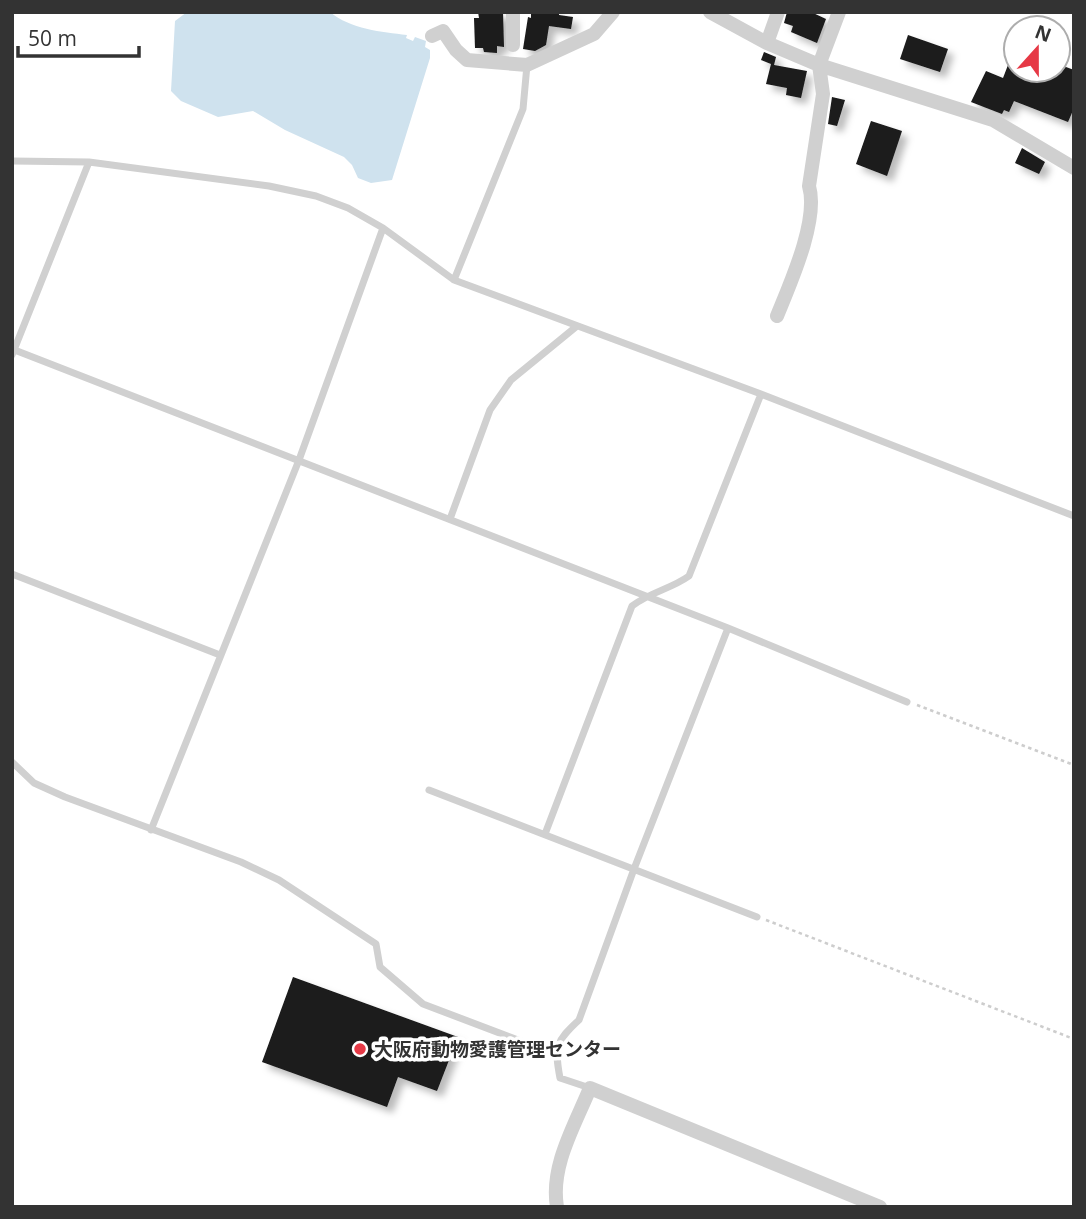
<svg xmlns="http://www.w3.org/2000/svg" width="1086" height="1219" font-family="'Open Sans','Noto Sans JP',sans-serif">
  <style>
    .water { fill: #cfe2ee }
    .building { fill: #1a1a1a; filter: url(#shadow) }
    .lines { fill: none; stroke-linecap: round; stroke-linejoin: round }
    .path { stroke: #cdcdcd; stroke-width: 2.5; stroke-dasharray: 3.5 3.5; stroke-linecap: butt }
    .lane { stroke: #d0d0d0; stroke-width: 7 }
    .street { stroke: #d0d0d0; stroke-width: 14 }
    .poi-dot { fill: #e63946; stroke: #fff; stroke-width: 2.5 }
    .labels { text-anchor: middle; stroke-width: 7; stroke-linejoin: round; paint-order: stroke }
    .poi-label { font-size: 19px; font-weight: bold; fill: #333; stroke: #fff; text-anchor: start }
  </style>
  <defs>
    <filter id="shadow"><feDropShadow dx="6" dy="6" stdDeviation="3.5" flood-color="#0004"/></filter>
  </defs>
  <rect width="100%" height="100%" fill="#fff"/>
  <path class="water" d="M187,12H330C350,29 382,32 407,35L406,38L413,41L415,37L426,41L425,47L430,50V58L392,180L371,183L358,178L352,165L344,157L285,130L253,111L218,117L181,101L171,91L175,21Z"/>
  <path class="building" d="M478,12H503L504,47L497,46V53L484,52L483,48H475L474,18H479Z
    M531,12H559V15L573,17L571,29L549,26L546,45L535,51L523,49L528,17L531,18Z
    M787,12H811L826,19L817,43L791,32L793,26L784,23Z
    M908,35L948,49L940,72L900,59Z
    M764,52L776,57L774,65L807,71L801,98L786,95L787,88L766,84L771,64L761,60Z
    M1058,64L1074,70V108L1068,122L1014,101L1009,112L1004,110L1002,114L971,102L986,71L1003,78L1008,65L1036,77L1039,70H1058Z
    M832,97L845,100L837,126L828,124Z
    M871,121L902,131L887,176L856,164Z
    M1022,148L1045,162L1039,174L1015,163Z
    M293,977L458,1037L437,1091L398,1077L387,1107L262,1062Z"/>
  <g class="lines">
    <path class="path" d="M917,705L1074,765
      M766,920L1074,1039"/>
    <path class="lane" d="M12,161L89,162L269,186L316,196L348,208L383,228L454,280L761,394L1074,516
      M454,280L523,109L527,65
      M12,349L728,628L907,702
      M12,355L89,162
      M450,519L490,410L511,380L577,326
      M12,574L220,655
      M12,762L34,783L65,797L241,862L279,880L376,944L380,967L423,1004L555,1054
      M429,790L757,917
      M151,830L299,460L383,228
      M545,834L632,606C650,592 671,589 689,576L761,394
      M590,1088L560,1078C554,1047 556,1041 579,1020L634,869L728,628"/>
    <path class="street" d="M710,12L767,43L819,65L993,120L1074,168
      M432,36L443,31L456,50L467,60L527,65L594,34L613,12
      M767,43L778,12
      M513,45V12
      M777,316C790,284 819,220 809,186L823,94L819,65L839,12
      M557,1207C550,1166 575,1125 590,1088L880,1207"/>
  </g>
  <circle class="poi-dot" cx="360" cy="1049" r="7"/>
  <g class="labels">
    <g class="poi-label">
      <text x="374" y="1056">大阪府動物愛護管理センター</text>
    </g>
  </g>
  <rect width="1086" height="1219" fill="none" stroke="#333333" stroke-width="28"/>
  <g transform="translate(1037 49) rotate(21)"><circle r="33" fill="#ffffff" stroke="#adadad" stroke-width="2"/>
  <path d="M0-5L12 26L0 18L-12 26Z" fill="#e63946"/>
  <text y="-10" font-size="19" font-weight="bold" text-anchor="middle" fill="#333333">N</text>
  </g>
  <path d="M18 46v10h121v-10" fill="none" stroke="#333333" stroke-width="3.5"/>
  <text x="28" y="46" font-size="21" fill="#333333" stroke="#ffffff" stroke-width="5" paint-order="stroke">50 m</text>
</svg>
